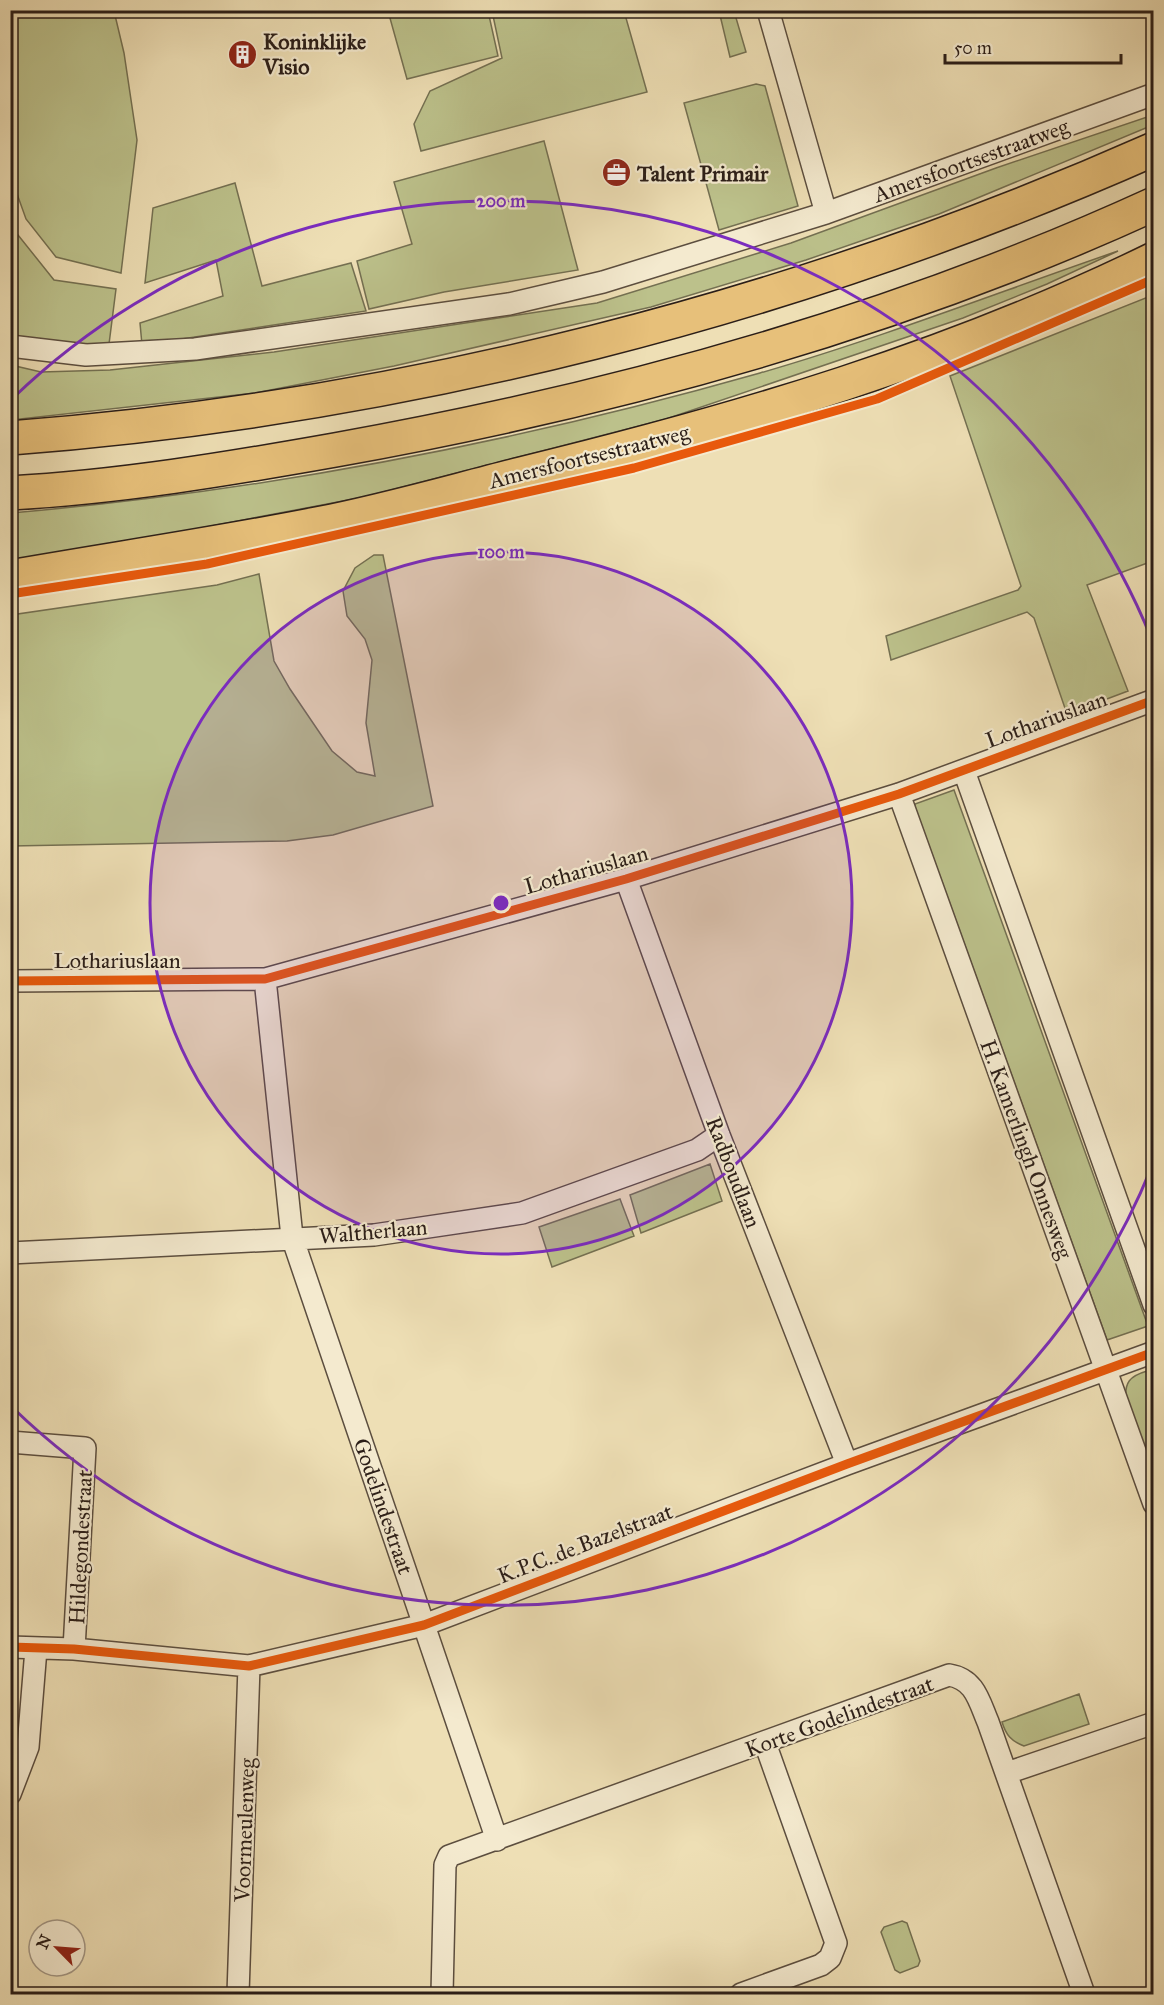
<svg xmlns="http://www.w3.org/2000/svg" width="1164" height="2005" font-family="'IM FELL Great Primer',serif">
  <style>
    .green { fill: #bcc18b; stroke: #747052; stroke-width: 1.5 }
    .lines { fill: none; stroke-linecap: round; stroke-linejoin: round }
    .street-casing { stroke: #5c4e3f; stroke-width: 24 }
    .primary-casing { stroke: #2b1e18; stroke-width: 36 }
    .highway-casing { stroke: #2b1e18; stroke-width: 36 }
    .street { stroke: #f4eacf; stroke-width: 21 }
    .primary { stroke: #e7c07a; stroke-width: 33 }
    .highway { stroke: #e7c07a; stroke-width: 33 }
    .cycleway-casing { stroke: #f4eacf; stroke-width: 13 }
    .cycleway { stroke: #e8590c; stroke-width: 9 }
    .ring { fill: none; stroke: #7b2cbf; stroke-width: 3 }
    .labels { text-anchor: middle; stroke-width: 4.5; stroke-linejoin: round; paint-order: stroke }
    .poi-label { font-size: 22px; font-weight: bold; fill: #2b1e18; stroke: #f4eacf; text-anchor: start }
    .street-label { font-size: 22px; fill: #2b1e18; stroke: #f4eacf }
    .centre { fill: #7b2cbf; stroke: #f4eacf; stroke-width: 3 }
    .ring-label { font-size: 18px; text-anchor: middle; font-weight: bold; fill: #7b2cbf; stroke: #f4eacf; stroke-width: 4.5; stroke-linejoin: round; paint-order: stroke }
  </style>
  <rect width="100%" height="100%" fill="#eedfb5"/>
  <filter id="stains"><feTurbulence type="fractalNoise" baseFrequency=".00333" numOctaves="4"/><feColorMatrix values="0 0 0 0 .2 0 0 0 0 .09 0 0 0 0 .02 0 0 0 .5 -.17"/></filter>
  <radialGradient id="worn" r=".72"><stop offset=".6" stop-color="#630" stop-opacity="0"/><stop offset="1" stop-color="#630" stop-opacity=".3"/></radialGradient>
  <path class="green" d="M11,10L114,11L124,53L137,140L121,273L56,257L26,219L11,177Z
    M388,11H488L498,56L407,79Z
    M492,11H624L647,92L421,151L414,124L430,91L502,58Z
    M719,11H734L746,52L730,57Z
    M756,84L765,86L798,206L719,230L684,103Z
    M1153,115V125L939,214L806,260L651,307L394,366L255,393L11,420V365L41,372L110,370L274,352L597,303L791,243L996,168Z
    M544,141L578,270L444,292L369,309L357,261L412,244L394,182Z
    M235,183L262,286L351,263L366,311L142,345L140,323L223,296L216,260L145,283L153,208Z
    M10,225L54,280L116,289L109,344L68,346L11,337Z
    M1118,251L1047,284L963,318L666,419L364,497L11,564V513C265,491 514,443 760,373C881,338 999,292 1118,251Z
    M1153,295V561L1087,585L1128,691L1067,714L1034,618L1027,612L891,660L886,636L1018,590L1021,586L950,376Z
    M374,555H383L433,806L333,835L287,841L11,846V615L217,585L259,574L274,661L290,689L332,751L357,772L375,776L366,723L372,660L365,639L347,616L343,591L355,568Z
    M954,790L1148,1326L1107,1340L915,807V804Z
    M710,1164L722,1201L641,1233L630,1195Z
    M620,1199L634,1236L552,1267L539,1227Z
    M1147,1371L1153,1375V1482L1126,1401C1124,1382 1130,1376 1147,1371Z
    M1079,1694L1089,1724L1024,1746C1011,1741 1006,1735 1002,1722Z
    M902,1921L907,1923L920,1961L918,1966L900,1973L895,1970L881,1932L884,1927Z"/>
  <g class="lines">
    <defs>
      <path id="street" d="M768,10L826,213
        M10,346L86,355L195,349L509,304L603,282L826,213L1154,94
        M964,771L1154,1305
        M899,794L1154,1504
        M626,879L719,1135L847,1464
        M265,979L292,1237L497,1840
        M10,981L265,979L626,879L899,794L1154,700
        M10,1253L374,1235L522,1213L697,1150L719,1135
        M10,1442L85,1448L74,1649
        M10,1647L74,1649L249,1666L424,1625L847,1464L1154,1352
        M1007,1773L1154,1723
        M10,1794L28,1747L36,1649
        M238,1994L249,1666
        M442,1994L445,1865L449,1856L949,1675C975,1679 979,1701 988,1722L1084,1994
        M741,1994L821,1965L830,1958L836,1943L765,1743"/>
      <path id="primary" d="M10,577C113,559 215,544 317,524C385,511 453,491 521,474C738,421 952,358 1154,259"/>
      <path id="highway" d="M10,438C403,408 793,309 1154,149
        M10,493C119,487 228,469 335,450C615,400 894,323 1154,204"/>
    </defs>
    <use href="#street" class="street-casing"/>
    <use href="#primary" class="primary-casing"/>
    <use href="#highway" class="highway-casing"/>
    <use href="#street" class="street"/>
    <use href="#primary" class="primary"/>
    <use href="#highway" class="highway"/>
    <defs>
      <path id="cycleway" d="M10,594L207,564L634,468L877,399L1154,279
        M10,981L265,979L626,879L899,794L1154,700
        M10,1647L74,1649L249,1666L424,1625L847,1464L1154,1352"/>
    </defs>
    <use href="#cycleway" class="cycleway-casing"/>
    <use href="#cycleway" class="cycleway"/>
  </g>
  <circle cx="501" cy="903" r="351" fill="#7b2cbf" fill-opacity=".12"/>
  <g class="ring">
    <circle cx="501" cy="903" r="351"/>
    <path d="M1152 1166A702 702 0 0 1 13 1408M13 398A702 702 0 0 1 1152 640"/>
  </g>
  <defs>
    <symbol id="building-disc" viewBox="-11 -11 22 22"><circle r="9.5" fill="#8f2418" stroke="#f4eacf"/><path d="M-4-6H4V6H1V3H-1V6H-4ZM-2.5-4.3h1.7v1.8h-1.7ZM.8-4.3h1.7v1.8H.8ZM-2.5-1h1.7V.8h-1.7ZM.8-1h1.7V.8H.8Z" fill="#fff"/></symbol>
    <symbol id="office-disc" viewBox="-11 -11 22 22"><circle r="9.5" fill="#8f2418" stroke="#f4eacf"/><path d="M-6-3h4V-5.5h4V-3h4V5H-6ZM-1-4.5V-3h2v-1.5ZM-6 0V1H6V0Z" fill="#fff"/></symbol>
  </defs>
  <g fill-rule="evenodd">
    <use href="#building-disc" x="226" y="38" width="33" height="33"/>
    <use href="#office-disc" x="600" y="156" width="33" height="33"/>
  </g>
  <g class="labels">
    <g class="poi-label">
      <text x="263" y="49">Koninklijke<tspan x="263" dy="25">Visio</tspan></text>
      <text x="637" y="181">Talent Primair</text>
    </g>
    <g class="street-label">
      <text transform="translate(971 160) rotate(-20)" y="8">Amersfoortsestraatweg</text>
      <text transform="translate(589 456) rotate(-14)" y="8">Amersfoortsestraatweg</text>
      <text transform="translate(1046 719) rotate(-20)" y="8">Lothariuslaan</text>
      <text transform="translate(586 869) rotate(-16)" y="8">Lothariuslaan</text>
      <text x="117" y="968">Lothariuslaan</text>
      <text transform="translate(1027 1149) rotate(70)" y="8">H. Kamerlingh Onnesweg</text>
      <text transform="translate(734 1172) rotate(69)" y="8">Radboudlaan</text>
      <text transform="translate(373 1231) rotate(-5)" y="8">Waltherlaan</text>
      <text transform="translate(384 1506) rotate(71)" y="8">Godelindestraat</text>
      <text transform="translate(585 1543) rotate(-21)" y="8">K.P.C. de Bazelstraat</text>
      <text transform="translate(80 1547) rotate(-87)" y="8">Hildegondestraat</text>
      <text transform="translate(839 1716) rotate(-20)" y="8">Korte Godelindestraat</text>
      <text transform="translate(244 1830) rotate(-88)" y="8">Voormeulenweg</text>
    </g>
  </g>
  <circle cx="501" cy="903" r="9" class="centre"/>
  <g class="ring-label">
    <text x="501" y="207">200 m</text>
    <text x="501" y="558">100 m</text>
  </g>
  <rect width="1164" height="2005" fill="none" stroke="#eedfb5" stroke-width="36"/>
  <rect x="12" y="12" width="1140" height="1981" fill="none" stroke="#2b1e18" stroke-width="3"/>
  <rect x="18" y="18" width="1128" height="1969" fill="none" stroke="#2b1e18" stroke-width="1.5"/>
  <g transform="translate(57 1948) rotate(295)"><circle r="28" fill="#f4eacf" stroke="#a49886" stroke-width="1.5"/>
  <path d="M0-4.5L10 22L0 15L-10 22Z" fill="#8f2418"/>
  <text y="-9" font-size="16" font-weight="bold" text-anchor="middle" fill="#2b1e18">N</text>
  </g>
  <path d="M945 54v9h176v-9" fill="none" stroke="#2b1e18" stroke-width="3"/>
  <text x="954" y="54" font-size="18" fill="#2b1e18" stroke="#f4eacf" stroke-width="4.5" paint-order="stroke">50 m</text>
  <rect width="100%" height="100%" filter="url(#stains)"/>
  <rect width="100%" height="100%" fill="url(#worn)"/>
</svg>
